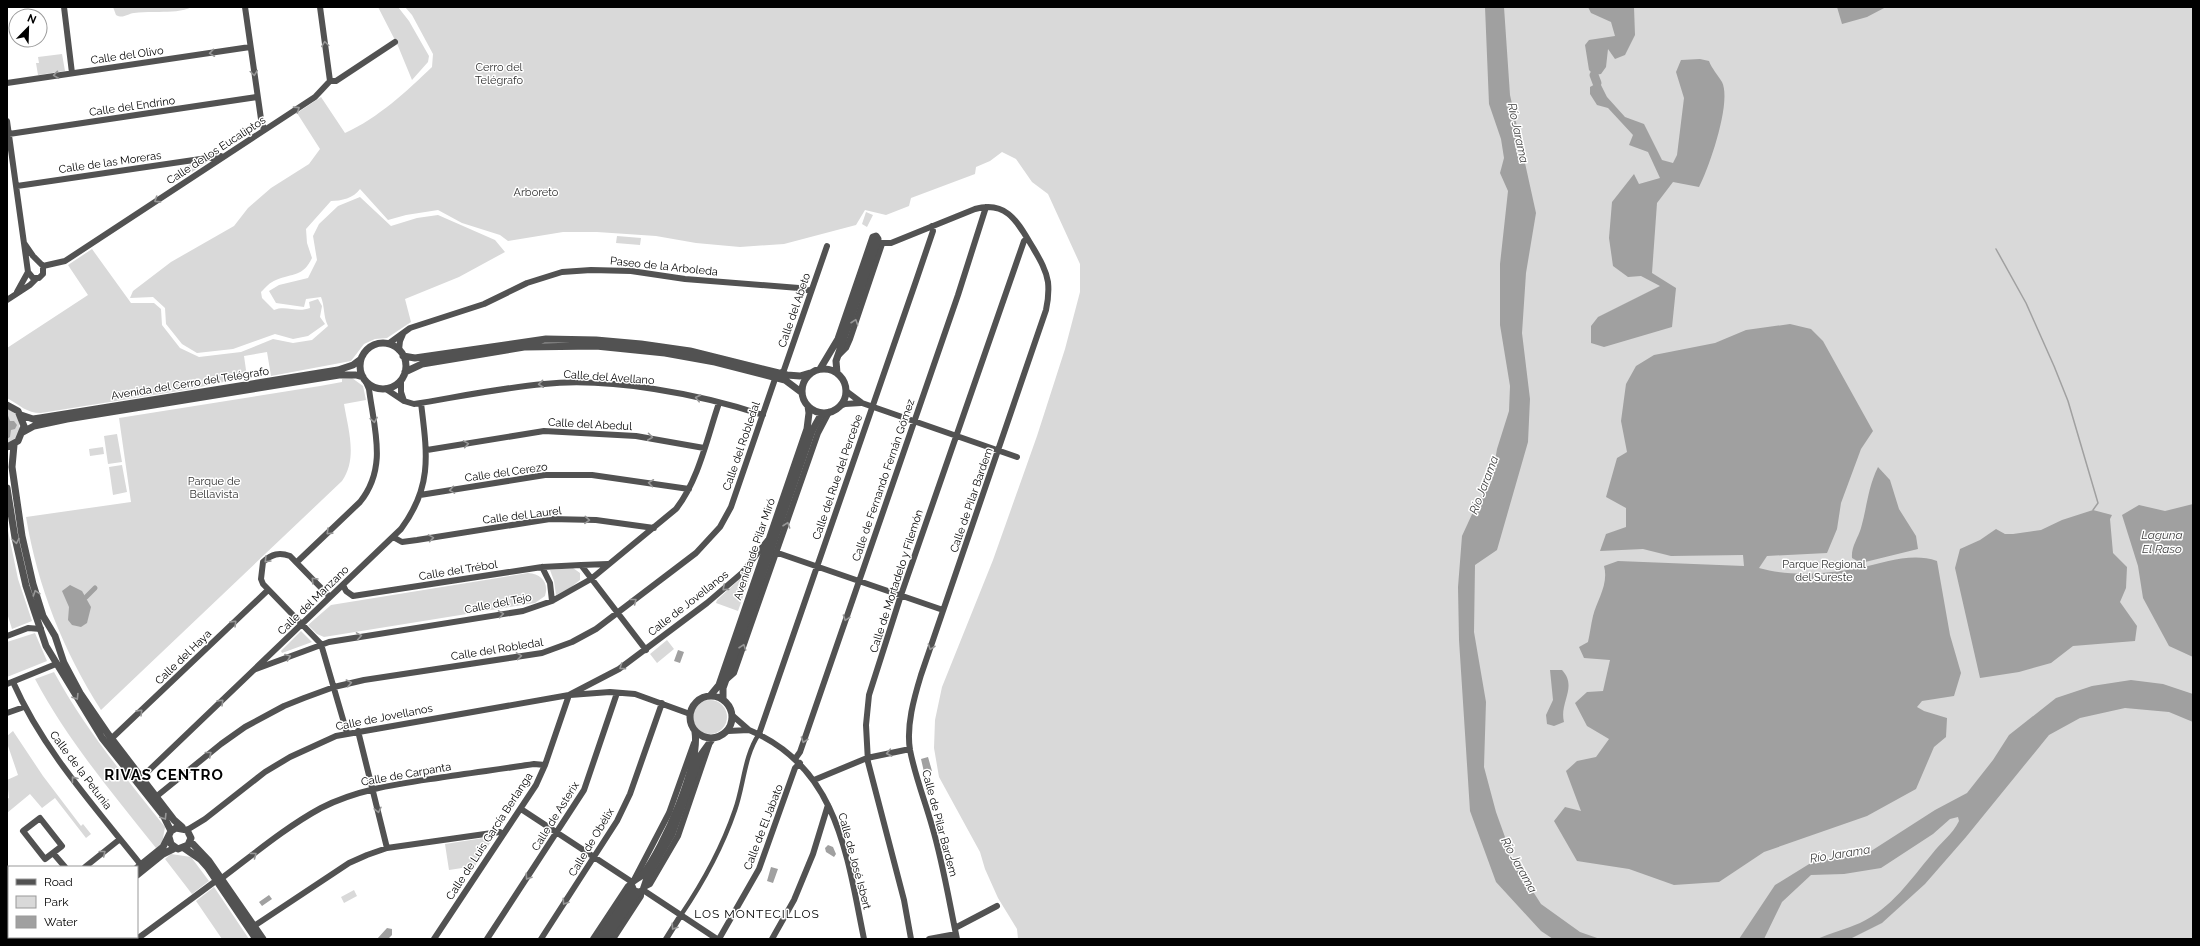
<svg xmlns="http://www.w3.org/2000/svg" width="2200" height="946" font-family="Raleway,sans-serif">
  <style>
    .green { fill: #d9d9d9 }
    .water { fill: #a0a0a0 }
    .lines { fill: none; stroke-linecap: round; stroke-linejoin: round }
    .stream { stroke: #a0a0a0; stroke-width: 1.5 }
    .canal { stroke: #a0a0a0; stroke-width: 5 }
    .river { stroke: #a0a0a0; stroke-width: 9 }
    .pedestrian { stroke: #525252; stroke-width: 4.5 }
    .minor { stroke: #525252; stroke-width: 6 }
    .tertiary { stroke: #525252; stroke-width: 7 }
    .oneway { stroke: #979797 }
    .labels { text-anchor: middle; stroke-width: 3; stroke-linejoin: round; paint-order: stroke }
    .street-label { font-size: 11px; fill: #000; stroke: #fff }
    .park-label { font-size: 11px; fill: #303030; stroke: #fff }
    .water-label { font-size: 12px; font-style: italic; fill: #414141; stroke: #fff }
    .neighbourhood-label { font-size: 12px; letter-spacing: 1px; fill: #000; stroke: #fff }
    .district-label { font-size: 15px; font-weight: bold; letter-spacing: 1px; fill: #000; stroke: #fff }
  </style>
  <rect width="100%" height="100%" fill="#fff"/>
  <path class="green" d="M113,7H192C175,15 152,10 134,13C127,14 123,19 116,15Z
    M378,7H398L409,21L429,56L428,62L412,80L398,46Z
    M405,7H2193V939H1018L1017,929L998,898L985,869L980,852L939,777L934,748L935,720L942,687L993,560L1037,436L1065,349L1080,292V264L1048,194L1032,182L1016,159L1002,152L990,161L976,167L975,174L911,198L909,206L886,215L865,210L856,225L784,244L740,247L696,243L656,236L597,232H563L508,241L500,235L462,223L438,210L406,215L388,220L360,189C354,198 341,201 331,201L306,229L307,243L312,258C303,277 293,273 276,280C270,282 265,288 261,292L262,298L274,310C286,305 297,313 310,308L309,302L318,299L322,306L320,317L325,324L308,336L293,339L275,334L233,349L197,353L182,344L166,324L165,308L153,297L130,298L133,291L171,262L234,226L248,208L271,188L309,164L320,149L297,113L321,97L345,133C378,118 407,91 432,67L433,54L412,15Z
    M62,54L65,71L38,75L36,63H39L38,57Z
    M205,162L206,163L192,172L188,165Z
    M360,197L391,226L417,218L438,215L495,240L505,252L459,277L405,299L411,322L387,338L375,339L364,344L351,361L271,376L267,352L244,356L247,377L191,389L41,413C26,413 20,405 7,398V348L88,295L68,265L92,249L131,303H154L161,309L162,325L180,348L199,357L241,352L273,339L293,343L312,340L328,326C323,316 325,307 321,297L306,299L304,307L276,303L269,291L279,285L308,278L317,260L313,236L319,224L338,206Z
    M866,212L873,215L867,227L862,224Z
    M617,236L641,238L640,245L616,243Z
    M352,378L363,386L366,400L344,404C348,429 358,458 342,481L101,710C63,650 38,588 26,517L131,502L119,418L320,386L342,382V379Z
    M7,409C21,414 21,424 18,437L7,445Z
    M117,434L122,462L108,464L104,436Z
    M103,447L104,454L90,456L89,449Z
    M122,465L127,492L113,495L109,467Z
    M7,526L18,579L32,621L12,629L7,613Z
    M754,566L738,611L716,603L717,600Z
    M573,568L580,573V580L570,588L556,595L554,581L550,570Z
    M528,573C542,574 549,583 545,596L535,603L324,637L317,634L308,625L331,605Z
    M301,631L312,642L282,653L281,651Z
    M35,633L47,661L7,677V642Z
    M667,640L674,649L657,663L650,654Z
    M54,672C85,729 125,777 165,827L162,844L156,848C113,794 68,741 35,679Z
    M693 717a17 17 0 1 1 34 0a17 17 0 1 1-34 0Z
    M13,731L43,776L81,826L83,824L91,834L86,838L55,798L42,808L30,794L7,813V799L9,798L7,780L18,775L7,743V736Z
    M490,837L492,840L475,866L449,870L445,844Z
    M171,854L191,857L209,881L192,894L165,859Z
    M214,887L249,939H222L196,901Z
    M354,890L357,896L344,903L341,897Z
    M69,937H103L104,939H66Z"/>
  <path class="water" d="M1485,7H1504L1510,95L1536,213L1526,273L1522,333L1530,399L1528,442L1497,550L1475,565L1474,632L1486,702L1484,767L1496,812L1514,862L1541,904L1580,932L1600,939H1553L1541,931L1496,882L1470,811L1459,640L1458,587L1462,536L1479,499L1491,483L1497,449L1509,411L1510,386L1500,325V264L1508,191L1500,173L1504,158L1501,139L1489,104Z
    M1588,7H1634L1635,35L1625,55L1615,59L1608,49L1606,67L1601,74L1594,75L1589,70L1585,45L1589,40L1615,36L1611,22L1591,13Z
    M1837,7H1886L1867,17L1842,24Z
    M1700,59L1709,61C1712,69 1718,75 1722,82C1732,102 1709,168 1699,187L1673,182L1657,203L1652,273L1676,288L1672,327L1604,347L1591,343V326L1598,317L1660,286L1641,276L1628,277L1613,266L1609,238L1612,202L1634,174L1639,184L1660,178L1648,152L1629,145L1633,135L1608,108L1597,105L1590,94V87L1597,83L1601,85L1607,97L1625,117L1644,124L1662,160L1673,163L1677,155L1684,98L1676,72L1681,60Z
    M1790,324L1811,329L1823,341L1873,431L1861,449L1841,503L1837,529L1827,553L1767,556L1759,568C1790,577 1827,574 1859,568C1885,563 1911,552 1937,561L1950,635L1961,673L1954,696L1922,701L1917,707L1924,711L1947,718L1946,737L1934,747L1916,789L1867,816L1764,852L1719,882L1674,885L1629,869L1577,861L1554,821L1565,807L1581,811L1566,771L1577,761L1596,757L1609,739L1587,726L1575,703L1587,692L1603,691L1610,660L1584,658L1579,647L1588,642C1590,633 1591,624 1593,616C1597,600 1609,584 1604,566L1618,561L1744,566L1743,555L1671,556L1643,549L1600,551L1606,534L1626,527V508L1606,497L1617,458L1627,452L1621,421L1626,384L1636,366L1654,355L1715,343L1746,330Z
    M7,413L10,421H14L17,425L15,429L11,430L10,437L7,439Z
    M1878,467L1890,480L1899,509L1916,536L1918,549L1861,563L1852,558C1851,547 1858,538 1861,528C1867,507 1868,487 1878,467Z
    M2193,504V657L2169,646L2143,598L2138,566L2122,515L2139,505L2165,511Z
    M2093,510L2112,515L2110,519L2113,553L2127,567L2126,588L2120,602L2137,626L2135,641L2073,646L2051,663L2019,672L1980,678L1955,568L1960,549L1980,540L1996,529L2005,534H2013L2041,530L2062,520Z
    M70,585L82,591L91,607L87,623L81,627L72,625L68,620L69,607L62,591Z
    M678,650L684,652L680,663L674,661Z
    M1550,670H1562C1578,687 1559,702 1564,722L1554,726L1547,724L1546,715L1553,700Z
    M2131,680L2163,684L2193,694V722L2169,712L2125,708L2080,718L2049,735L1966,837L1925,884L1882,923L1850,939H1817C1831,933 1846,929 1860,923C1892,908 1910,880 1932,854C1941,842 1952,835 1959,821L1958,817L1950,819L1933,834L1881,868L1844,874L1811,875L1782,902L1764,939H1739L1775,885L1814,861L1868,853L1935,810L1967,793L1993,760L2009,735L2056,698L2092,686Z
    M928,757L932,771L924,772L921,759Z
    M828,845L833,847L836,854L834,857L826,852L825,848Z
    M771,867L778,869L773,883L767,881Z
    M269,895L272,899L262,906L259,902Z
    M387,928L392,929V935L388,939H377Z"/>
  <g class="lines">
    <path class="stream" d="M1996,249L2026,303L2054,366L2068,401L2098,503L2093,510"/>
    <path class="canal" d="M86,597L95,588"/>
    <path class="river" d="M1594,75L1597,83"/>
    <path class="pedestrian" d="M681,915C704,881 722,848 735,810C744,785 744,756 759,734"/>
    <path class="minor" d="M64,7L72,73
      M245,7L261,119L264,130
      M320,7L330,81
      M7,83L250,47
      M7,121L28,272L33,278H39L43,274V266L33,256L24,243
      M9,134L257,97
      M17,186L221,156
      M877,243H891L975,209C1007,200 1018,223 1032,246C1039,258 1046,269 1048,282C1049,292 1048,301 1046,310L921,675C914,698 906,726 910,750C915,776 925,801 932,826C943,863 949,901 957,939
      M43,266L65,261L315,97L330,81H336L395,42
      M17,292L28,272
      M7,300L30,285L36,279
      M388,344L410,328L484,304L527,283L562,272L591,270L631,271L685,279L799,288L811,291
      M399,350L400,341L403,334
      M838,356L846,348L850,339L882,244
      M401,381V392L404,401
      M386,389L404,401L414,404C457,397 500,388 544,384C609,377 700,394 763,415
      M846,391L862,403L1017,457
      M840,406L845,404L861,403
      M427,450L544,431L636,436L704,448
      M420,495L545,475H592L689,489
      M393,537L402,542L417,540L550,519L596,520L654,528
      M775,552L943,610
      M297,562L360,502C388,467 374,429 369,389L366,382
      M581,565L608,564
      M542,567L550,583L552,601
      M343,585L346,591L353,596L542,567L581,565L646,650
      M330,597L290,556C279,552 272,554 263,562L261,579L263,584L321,644L347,733
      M7,636L28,628L41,629
      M256,669L329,642L523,611L552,601L591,579L676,509C699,479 707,438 719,403
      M726,680L734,673L818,433L829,412
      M13,682C43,750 95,807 141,865
      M7,684L56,664
      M570,695L610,692L635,694L690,714
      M7,713L24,707
      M749,730C838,767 847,856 864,939
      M358,731L387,848
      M728,731L749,730L733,716
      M759,734L916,281L933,231L932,226
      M111,739L268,590
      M795,759L800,752L958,295L986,207
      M142,777L401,529C433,486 427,453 421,403
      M814,780L867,758L910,749
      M157,796L221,744L245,727L284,706L304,698L334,687L364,680L542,653L572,642L596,629L696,553L720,527L731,507L775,379L784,370L827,246
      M521,809L632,882
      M40,818L62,846L45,859L23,831Z
      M187,830L205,819L265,772L290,757L336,736L569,695L619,669L707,603L742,573L767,541
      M53,853L65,867
      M85,867L120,839
      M222,878C254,854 286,827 321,808C358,789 398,784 438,778C470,773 502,769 534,764L545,765
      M634,880L669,813L694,743
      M644,887L650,884L678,836L709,745
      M643,890L717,939
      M7,919L9,922
      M254,926L349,863L367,855L387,848L492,833L500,832L503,835
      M955,928L997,906
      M7,930L9,929
      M130,937L131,939
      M137,939L217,880
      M434,939L536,785L545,765L569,695
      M487,939L584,790L617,693
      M541,939L617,821L630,794L662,703
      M593,939L628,886L631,884
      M613,939L641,896V891
      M666,939L681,915
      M719,939L759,869L795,768L800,763
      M772,939L794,900L813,854L828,805
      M911,939L904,900L868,762L866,725L869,695L901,595L1024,241L1027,238
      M929,939L956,934"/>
    <path class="tertiary" d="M360 366a23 23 0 1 1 46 0a23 23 0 1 1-46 0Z
      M403,356L415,358L546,339L596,340L641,344L690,351L787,375L800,376L810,373
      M802 391a22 22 0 1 1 44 0a22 22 0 1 1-44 0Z
      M820,369L838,339L873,237L876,236L878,239L836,361L837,373
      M405,372L422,364L524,347L596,346L665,353L715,362L785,380L801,392
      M7,405L18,411L24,426L18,441L7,447
      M21,415L33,419L40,418L338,370L353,365L361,359
      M23,432L34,426L67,419L339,375H356L363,377
      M14,445L12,467L22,536L33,584L43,616L55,636L64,663L80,693L108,734L174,820L182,827
      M7,488L15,538L26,586L46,646L102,738L163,815L171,831
      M690 717a21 21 0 1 1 42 0a21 21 0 1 1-42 0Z
      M710,696L719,685L807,429L809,413L808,406
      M723,699V688L729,671L812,431L822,413
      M190,841L209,861L263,939
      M184,848L200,859L208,868L256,939
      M137,868L163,847L171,831L176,828L187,830L191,838L188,845L178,849L171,844L169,837
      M137,875L163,854L175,848
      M638,892L634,891L631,884C634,879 639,879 643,874C664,847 700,765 695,732
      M49,939L52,937
      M57,939L60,937
      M600,939L632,889
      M606,939L636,895L643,890L647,878L672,834L700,756L713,738"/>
  </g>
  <defs><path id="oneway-chevron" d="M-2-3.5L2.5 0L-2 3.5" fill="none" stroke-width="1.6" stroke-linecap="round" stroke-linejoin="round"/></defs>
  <g class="oneway">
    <use href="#oneway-chevron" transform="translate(325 44) rotate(-98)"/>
    <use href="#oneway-chevron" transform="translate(212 53) rotate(172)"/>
    <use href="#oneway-chevron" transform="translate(254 73) rotate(82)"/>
    <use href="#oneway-chevron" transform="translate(56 75) rotate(172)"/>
    <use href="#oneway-chevron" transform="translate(297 109) rotate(-33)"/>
    <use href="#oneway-chevron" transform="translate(157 200) rotate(147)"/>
    <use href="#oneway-chevron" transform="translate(855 322) rotate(-71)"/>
    <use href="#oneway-chevron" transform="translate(541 384) rotate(174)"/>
    <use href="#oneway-chevron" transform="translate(698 398) rotate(-167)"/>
    <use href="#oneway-chevron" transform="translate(374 420) rotate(80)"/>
    <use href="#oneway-chevron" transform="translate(650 437) rotate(7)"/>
    <use href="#oneway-chevron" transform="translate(466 444) rotate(-9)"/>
    <use href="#oneway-chevron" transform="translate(651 483) rotate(-172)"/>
    <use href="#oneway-chevron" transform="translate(452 490) rotate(171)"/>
    <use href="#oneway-chevron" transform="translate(587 520) rotate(3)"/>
    <use href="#oneway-chevron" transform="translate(787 525) rotate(-71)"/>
    <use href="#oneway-chevron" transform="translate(329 532) rotate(136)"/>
    <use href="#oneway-chevron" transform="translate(431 538) rotate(-9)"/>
    <use href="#oneway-chevron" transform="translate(16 541) rotate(79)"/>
    <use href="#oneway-chevron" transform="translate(267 560) rotate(134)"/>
    <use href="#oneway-chevron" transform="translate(314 580) rotate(-134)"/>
    <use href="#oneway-chevron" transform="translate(725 588) rotate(140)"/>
    <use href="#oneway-chevron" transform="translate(36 593) rotate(-108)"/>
    <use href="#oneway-chevron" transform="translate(634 601) rotate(-38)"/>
    <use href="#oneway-chevron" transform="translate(501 614) rotate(-9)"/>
    <use href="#oneway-chevron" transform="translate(846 618) rotate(109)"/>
    <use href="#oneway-chevron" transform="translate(234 623) rotate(-44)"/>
    <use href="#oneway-chevron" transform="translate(359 636) rotate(-10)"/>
    <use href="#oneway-chevron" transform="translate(743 647) rotate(-71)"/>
    <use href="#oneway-chevron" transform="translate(931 647) rotate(109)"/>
    <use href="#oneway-chevron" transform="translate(519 656) rotate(-9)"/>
    <use href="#oneway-chevron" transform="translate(288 657) rotate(-21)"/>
    <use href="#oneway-chevron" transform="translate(622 667) rotate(146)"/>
    <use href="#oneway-chevron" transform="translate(349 683) rotate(-13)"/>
    <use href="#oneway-chevron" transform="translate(76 697) rotate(58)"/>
    <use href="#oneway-chevron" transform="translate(221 702) rotate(-44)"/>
    <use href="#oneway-chevron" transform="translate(140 712) rotate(-44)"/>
    <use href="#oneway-chevron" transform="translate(804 740) rotate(109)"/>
    <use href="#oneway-chevron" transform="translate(889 753) rotate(169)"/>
    <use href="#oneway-chevron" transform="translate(209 754) rotate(-39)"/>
    <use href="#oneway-chevron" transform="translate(74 779) rotate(-128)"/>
    <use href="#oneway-chevron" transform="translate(378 810) rotate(77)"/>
    <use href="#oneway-chevron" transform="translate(164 817) rotate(58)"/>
    <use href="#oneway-chevron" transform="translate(103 853) rotate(-39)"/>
    <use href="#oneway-chevron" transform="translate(254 855) rotate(-36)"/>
    <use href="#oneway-chevron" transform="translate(528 877) rotate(124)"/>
    <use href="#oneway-chevron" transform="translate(565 902) rotate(124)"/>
    <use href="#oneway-chevron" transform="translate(674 927) rotate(124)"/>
  </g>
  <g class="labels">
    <g class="street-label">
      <text transform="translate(127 55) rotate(-8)" y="4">Calle del Olivo</text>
      <text transform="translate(132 106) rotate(-8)" y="4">Calle del Endrino</text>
      <text transform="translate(216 150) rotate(-33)" y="4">Calle de los Eucaliptos</text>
      <text transform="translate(110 162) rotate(-8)" y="4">Calle de las Moreras</text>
      <text transform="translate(664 266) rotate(6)" y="4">Paseo de la Arboleda</text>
      <text transform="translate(794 310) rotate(-71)" y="4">Calle del Abeto</text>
      <text transform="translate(609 377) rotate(4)" y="4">Calle del Avellano</text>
      <text transform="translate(190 383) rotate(-9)" y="4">Avenida del Cerro del Telégrafo</text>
      <text transform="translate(590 424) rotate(3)" y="4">Calle del Abedul</text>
      <text transform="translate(741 446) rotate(-71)" y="4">Calle del Robledal</text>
      <text transform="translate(506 472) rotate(-8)" y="4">Calle del Cerezo</text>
      <text transform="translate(837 477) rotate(-71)" y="4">Calle del Rue del Percebe</text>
      <text transform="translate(883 480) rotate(-71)" y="4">Calle de Fernando Fernán Gómez</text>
      <text transform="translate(971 500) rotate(-71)" y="4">Calle de Pilar Bardem</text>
      <text transform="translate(522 515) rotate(-7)" y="4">Calle del Laurel</text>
      <text transform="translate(754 549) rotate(-71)" y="4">Avenida de Pilar Miró</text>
      <text transform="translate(458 570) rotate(-9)" y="4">Calle del Trébol</text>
      <text transform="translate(896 581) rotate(-72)" y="4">Calle de Mortadelo y Filemón</text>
      <text transform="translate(313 600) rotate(-44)" y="4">Calle del Manzano</text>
      <text transform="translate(498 603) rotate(-11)" y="4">Calle del Tejo</text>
      <text transform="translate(688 603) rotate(-38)" y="4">Calle de Jovellanos</text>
      <text transform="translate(497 649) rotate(-9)" y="4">Calle del Robledal</text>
      <text transform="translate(183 657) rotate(-44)" y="4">Calle del Haya</text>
      <text transform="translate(384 717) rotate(-11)" y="4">Calle de Jovellanos</text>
      <text transform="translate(81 770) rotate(53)" y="4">Calle de la Petunia</text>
      <text transform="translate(406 774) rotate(-10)" y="4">Calle de Carpanta</text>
      <text transform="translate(555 816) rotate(-58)" y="4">Calle de Asterix</text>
      <text transform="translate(940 823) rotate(75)" y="4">Calle de Pilar Bardem</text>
      <text transform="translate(763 827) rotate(-69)" y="4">Calle de El Jabato</text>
      <text transform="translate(489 836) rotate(-57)" y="4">Calle de Luis García Berlanga</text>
      <text transform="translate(591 842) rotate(-59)" y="4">Calle de Obélix</text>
      <text transform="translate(855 861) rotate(75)" y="4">Calle de José Isbert</text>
    </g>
    <g class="park-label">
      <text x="499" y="71">Cerro del<tspan x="499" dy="13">Telégrafo</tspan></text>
      <text x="536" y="196">Arboreto</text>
      <text x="214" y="485">Parque de<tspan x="214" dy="13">Bellavista</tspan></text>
      <text x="1824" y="568">Parque Regional<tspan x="1824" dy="13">del Sureste</tspan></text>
    </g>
    <g class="water-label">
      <text transform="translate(1518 133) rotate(78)" y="4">Río Jarama</text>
      <text transform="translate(1484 485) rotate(-69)" y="4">Río Jarama</text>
      <text x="2162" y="539">Laguna<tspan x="2162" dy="14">El Raso</tspan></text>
      <text transform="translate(1840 854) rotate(-9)" y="4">Río Jarama</text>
      <text transform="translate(1519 865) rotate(61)" y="4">Río Jarama</text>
    </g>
    <g class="neighbourhood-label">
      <text x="757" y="918">LOS MONTECILLOS</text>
    </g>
    <g class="district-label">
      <text x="164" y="780">RIVAS CENTRO</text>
    </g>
  </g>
  <rect width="2200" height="946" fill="none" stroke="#000000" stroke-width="16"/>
  <rect x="8" y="866" width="130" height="72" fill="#ffffff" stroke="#999999"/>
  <rect x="16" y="879" width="20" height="6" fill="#525252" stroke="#999999"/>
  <text x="44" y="886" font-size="12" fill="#000000">Road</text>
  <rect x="16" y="896" width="20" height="12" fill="#d9d9d9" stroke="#999999"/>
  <text x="44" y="906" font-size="12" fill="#000000">Park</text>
  <rect x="16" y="916" width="20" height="12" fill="#a0a0a0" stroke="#999999"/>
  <text x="44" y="926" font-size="12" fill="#000000">Water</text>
  <g transform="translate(28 28) rotate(23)"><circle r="19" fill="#ffffff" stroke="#999999"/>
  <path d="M0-3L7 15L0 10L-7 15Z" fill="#000000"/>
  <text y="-6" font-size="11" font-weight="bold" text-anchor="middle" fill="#000000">N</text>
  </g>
</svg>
